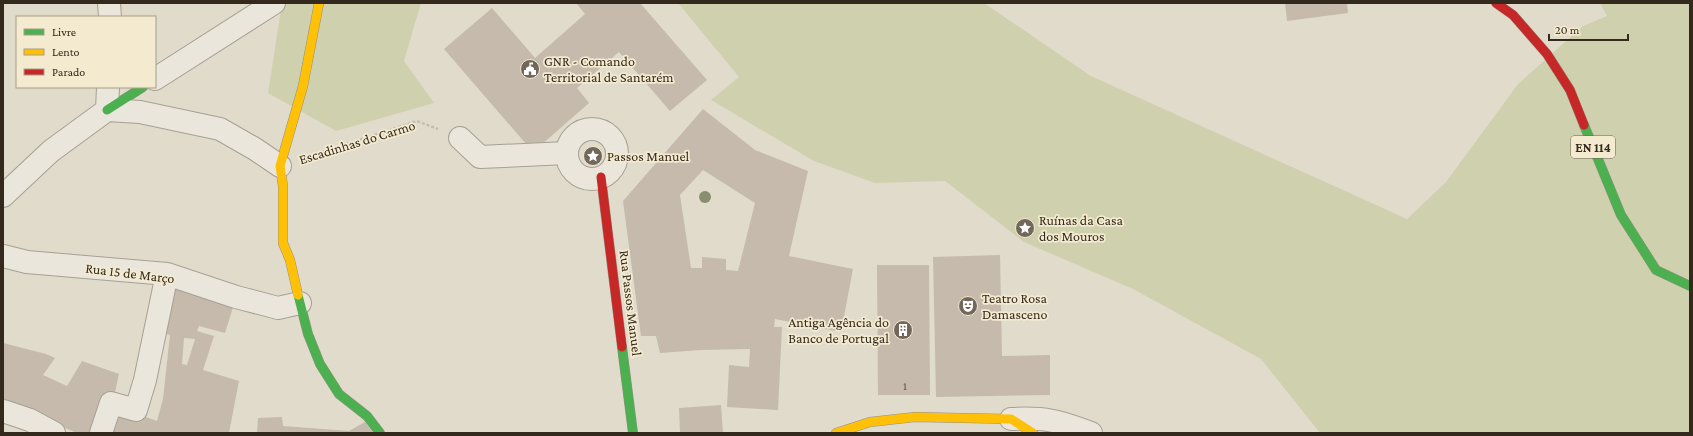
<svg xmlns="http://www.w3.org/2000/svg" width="1693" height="436" font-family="'Crimson Pro',serif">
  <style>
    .green { fill: #cfd1ae }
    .building { fill: #c5baac; fill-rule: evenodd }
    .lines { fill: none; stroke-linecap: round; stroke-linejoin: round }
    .street-casing { stroke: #a6a094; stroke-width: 24 }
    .fast-casing { stroke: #969084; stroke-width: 10 }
    .slow-casing { stroke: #969084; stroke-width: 10 }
    .jam-casing { stroke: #969084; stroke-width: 10 }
    .path { stroke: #c2bdb3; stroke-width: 2.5; stroke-dasharray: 3 2; stroke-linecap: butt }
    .street { stroke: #eae6db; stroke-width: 22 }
    .fast { stroke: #4caf50; stroke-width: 9 }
    .slow { stroke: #ffc107; stroke-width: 9 }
    .jam { stroke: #c62828; stroke-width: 9 }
    .tree { fill: #8a8e70 }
    .labels { text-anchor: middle; stroke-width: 3.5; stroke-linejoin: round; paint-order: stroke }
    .number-label { font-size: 12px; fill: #584d41 }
    .shield { fill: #f3ead0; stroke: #6d6353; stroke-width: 1 }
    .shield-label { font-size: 13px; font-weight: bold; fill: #34291d }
    .poi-label { font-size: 14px; fill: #34291d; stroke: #f3ead0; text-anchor: start }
    .street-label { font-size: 14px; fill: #34291d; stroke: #f3ead0 }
  </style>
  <rect width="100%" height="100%" fill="#e1dbcb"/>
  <path class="green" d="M282,3H421L404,61L434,103L336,131L268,93Z
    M678,3H984L1091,76L1407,219L1446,182L1518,84L1583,26L1607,16L1600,3H1690V433H1320L1261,359L1133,289L1024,242L945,181L875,183L814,161L711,100L739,77Z"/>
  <path class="building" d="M576,3H640L707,80L670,111L619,52L577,88L589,103L533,152L444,49L492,8L535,58L585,14Z
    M1285,3H1347L1348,13L1287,21Z
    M703,109L755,150L808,171L789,256L853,269L841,332L775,319L774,327H782L778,410L727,407L729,365L749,367L750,349L701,350L660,353L656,336H641L623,201ZM703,170L755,203L738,271L726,270V259L702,257V268H691L680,195Z
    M1000,255L1002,356L1050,355V395L936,397L933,257Z
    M877,265H929L930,395H878Z
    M174,286L234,304L225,333L199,326L197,331L214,336L203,370L239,381L229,433H103L112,405L157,421L163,399L170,335L161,332ZM184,338L195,339L187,365L182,364Z
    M3,343L46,354L55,358L43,375L67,386L82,361L119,374L113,401L97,433H77L3,402Z
    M721,405L723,433H680L679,408Z
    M282,417L283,426L349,431L365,422L373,433H257L258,418Z"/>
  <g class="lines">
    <defs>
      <path id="street" d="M109,3L110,17
        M155,79L274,3
        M107,110L140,112L220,129L255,149L280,166
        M107,110L108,87
        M567 154a25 25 0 1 1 50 0a25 25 0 1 1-50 0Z
        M460,138L480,157L567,153
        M3,196L51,151L107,110
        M3,256L27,262L167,274L236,297L278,308L300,303
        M3,411L30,420L54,433
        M1011,419C1045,417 1059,421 1091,433
        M101,433L111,403L136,410L145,380L167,274"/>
      <path id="fast" d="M107,110L143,87
        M1584,125L1621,215L1656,270L1690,286
        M298,295L308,334L320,364L339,394L367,416L380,433
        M622,347L633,433"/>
      <path id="slow" d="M298,295L290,260L283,243V186L280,166L303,86L319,3
        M836,433L870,422L915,417L1011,419L1033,433"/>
      <path id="jam" d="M1496,3L1513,15L1547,54L1570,90L1584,125
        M601,177L622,347"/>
    </defs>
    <use href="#street" class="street-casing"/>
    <use href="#fast" class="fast-casing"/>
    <use href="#slow" class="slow-casing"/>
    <use href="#jam" class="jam-casing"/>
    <path class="path" d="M308,157L417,121L438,129"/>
    <use href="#street" class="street"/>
    <use href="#fast" class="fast"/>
    <use href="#slow" class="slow"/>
    <use href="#jam" class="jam"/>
  </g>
  <circle class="tree" cx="705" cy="197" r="6"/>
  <defs>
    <symbol id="civic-disc" viewBox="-11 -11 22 22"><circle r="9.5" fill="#71675a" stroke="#f3ead0"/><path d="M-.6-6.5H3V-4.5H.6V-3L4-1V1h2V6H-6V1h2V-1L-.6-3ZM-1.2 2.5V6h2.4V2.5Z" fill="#fff"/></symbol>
    <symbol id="sight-disc" viewBox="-11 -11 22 22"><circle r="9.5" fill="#71675a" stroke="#f3ead0"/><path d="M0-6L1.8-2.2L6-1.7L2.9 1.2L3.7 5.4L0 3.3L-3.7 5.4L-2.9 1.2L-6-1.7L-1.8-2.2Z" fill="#fff"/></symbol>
    <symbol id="theatre-disc" viewBox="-11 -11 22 22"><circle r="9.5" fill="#71675a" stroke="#f3ead0"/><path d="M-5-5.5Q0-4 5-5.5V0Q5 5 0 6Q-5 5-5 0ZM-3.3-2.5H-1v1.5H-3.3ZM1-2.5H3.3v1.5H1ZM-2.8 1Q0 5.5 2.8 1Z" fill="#fff"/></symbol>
    <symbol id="building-disc" viewBox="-11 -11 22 22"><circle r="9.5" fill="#71675a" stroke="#f3ead0"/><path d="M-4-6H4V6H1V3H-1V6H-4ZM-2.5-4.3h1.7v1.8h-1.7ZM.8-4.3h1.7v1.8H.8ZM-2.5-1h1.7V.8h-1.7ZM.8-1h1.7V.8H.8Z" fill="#fff"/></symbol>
  </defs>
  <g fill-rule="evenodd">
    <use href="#civic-disc" x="519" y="58" width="22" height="22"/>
    <use href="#sight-disc" x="582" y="145" width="22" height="22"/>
    <use href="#sight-disc" x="1014" y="217" width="22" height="22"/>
    <use href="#theatre-disc" x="957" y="295" width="22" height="22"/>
    <use href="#building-disc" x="892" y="319" width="22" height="22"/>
  </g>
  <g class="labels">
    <g class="number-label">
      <text x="905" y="390">1</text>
    </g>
    <rect class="shield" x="1571" y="136" width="44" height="22" rx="3"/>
    <g class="shield-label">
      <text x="1593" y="152">EN 114</text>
    </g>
    <g class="poi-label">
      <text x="544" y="66">GNR - Comando<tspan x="544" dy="16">Territorial de Santarém</tspan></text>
      <text x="607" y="161">Passos Manuel</text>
      <text x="1039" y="225">Ruínas da Casa<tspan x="1039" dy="16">dos Mouros</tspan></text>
      <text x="982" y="303">Teatro Rosa<tspan x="982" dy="16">Damasceno</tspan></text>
      <text x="889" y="327" text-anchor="end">Antiga Agência do<tspan x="889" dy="16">Banco de Portugal</tspan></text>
    </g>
    <g class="street-label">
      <text transform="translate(357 142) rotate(-17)" y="5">Escadinhas do Carmo</text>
      <text transform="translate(130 273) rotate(7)" y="5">Rua 15 de Março</text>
      <text transform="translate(631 303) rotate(83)" y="5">Rua Passos Manuel</text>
    </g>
  </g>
  <rect width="1693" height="436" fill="none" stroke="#34291d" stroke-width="8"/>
  <rect x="16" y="16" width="140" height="72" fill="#f3ead0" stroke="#a79d88"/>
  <rect x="24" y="29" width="20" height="6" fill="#4caf50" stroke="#a79d88"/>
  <text x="52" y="36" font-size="12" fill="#34291d">Livre</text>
  <rect x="24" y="49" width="20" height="6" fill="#ffc107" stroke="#a79d88"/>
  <text x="52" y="56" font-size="12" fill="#34291d">Lento</text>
  <rect x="24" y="69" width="20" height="6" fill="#c62828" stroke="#a79d88"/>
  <text x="52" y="76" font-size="12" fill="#34291d">Parado</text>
  <path d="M1549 34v6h79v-6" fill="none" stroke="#34291d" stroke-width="2"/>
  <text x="1555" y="34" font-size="12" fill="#34291d" stroke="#f3ead0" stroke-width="3" paint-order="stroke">20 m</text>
</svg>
